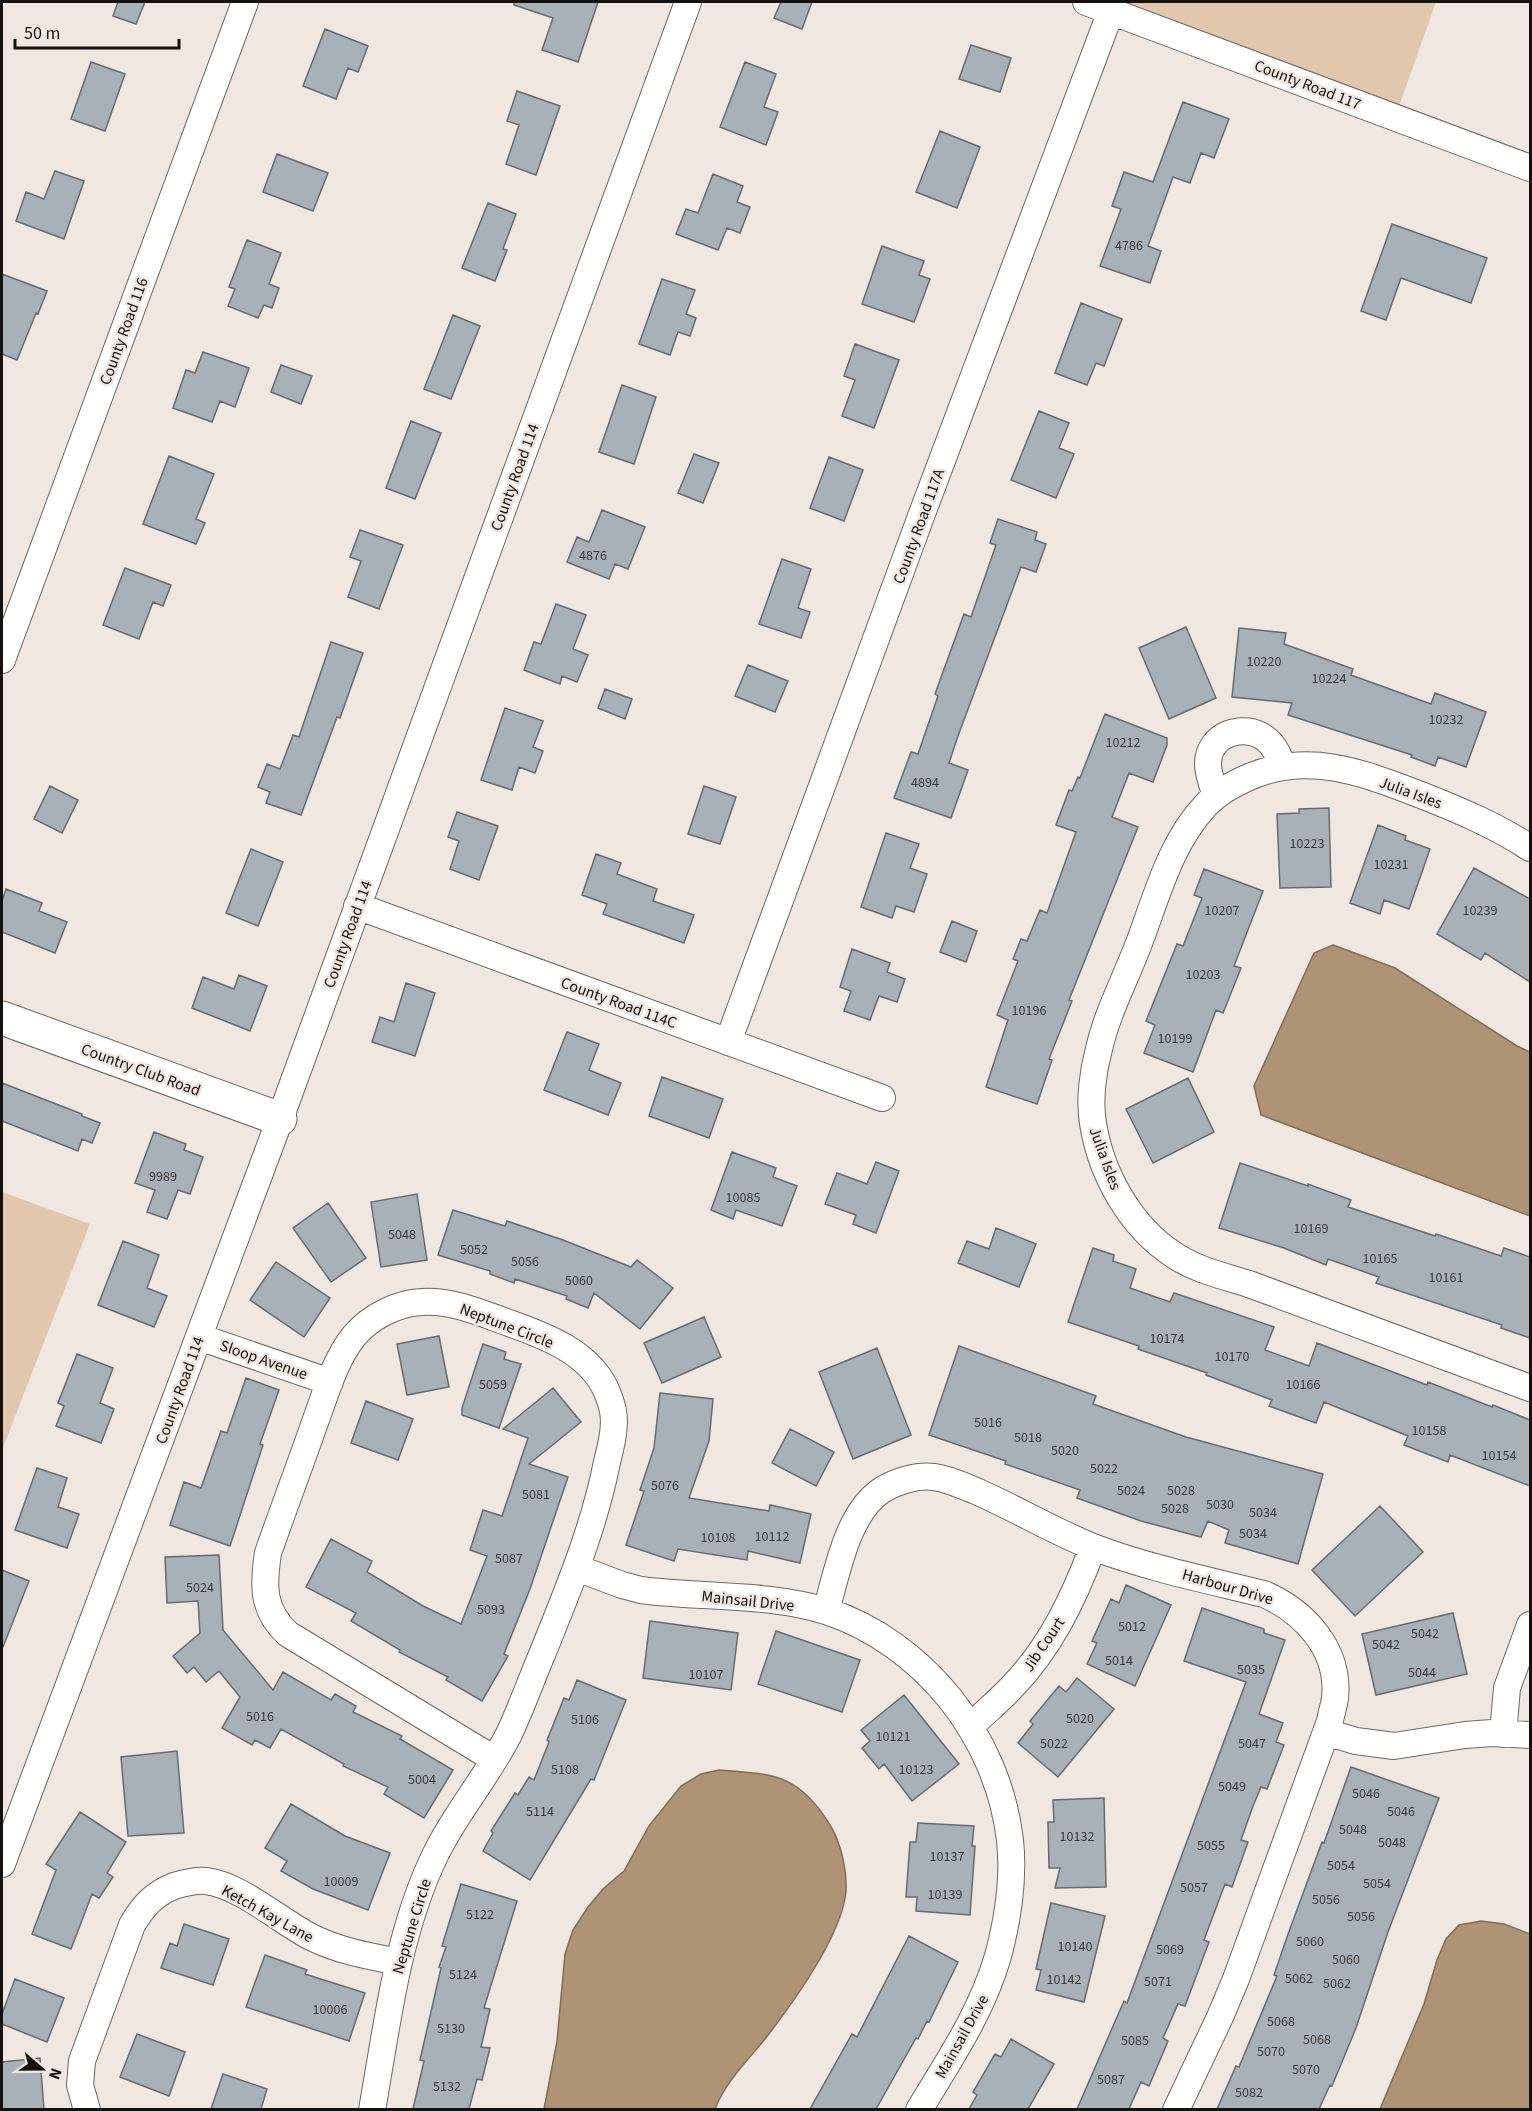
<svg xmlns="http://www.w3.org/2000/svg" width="1532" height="2111" font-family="'Source Sans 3',sans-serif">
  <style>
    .green { fill: #e0c7ae }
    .water { fill: #af9376; stroke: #806c57; stroke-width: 1.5 }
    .building { fill: #a9b1b8; stroke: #646b72; stroke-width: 1.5 }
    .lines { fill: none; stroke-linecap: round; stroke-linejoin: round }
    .minor-casing { stroke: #6d6760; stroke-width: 28 }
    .tertiary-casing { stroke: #6d6760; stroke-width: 35 }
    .minor { stroke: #fff; stroke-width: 26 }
    .tertiary { stroke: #fff; stroke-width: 33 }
    .labels { text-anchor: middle; stroke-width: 5; stroke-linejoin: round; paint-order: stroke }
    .number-label { font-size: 14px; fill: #393938 }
    .street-label { font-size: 16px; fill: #14110e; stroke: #f0e8e0 }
  </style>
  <rect width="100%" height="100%" fill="#f0e8e0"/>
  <path class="green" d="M1104,2H1436L1398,109Z
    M2,1192L90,1224L2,1450Z"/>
  <path class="water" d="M1333,945L1395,968L1517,1046L1530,1052V1216L1261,1115L1254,1086L1314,953Z
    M719,1770C774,1774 799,1774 830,1825C841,1843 847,1870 846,1891C842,1935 792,2004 765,2039C747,2061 725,2083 715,2109H544L557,2041L565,1954L573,1930L588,1907L603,1889L624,1871L649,1826L681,1786L701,1774Z
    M1481,1921L1504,1924L1530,1934V2109H1380L1424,2004L1437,1960L1446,1939L1459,1925Z"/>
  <path class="building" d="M118,2H145L136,24L113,16Z
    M514,2H598L578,62L542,50L553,18L514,5Z
    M781,2H812L802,29L774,18Z
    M325,29L368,46L358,72L348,68L336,99L303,86Z
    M971,45L1011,58L1000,92L959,79Z
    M91,62L125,74L105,131L71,119Z
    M745,62L776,74L764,107L778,112L766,145L720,127Z
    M517,91L560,106L536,175L506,164L519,125L507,121Z
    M1183,102L1229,119L1214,158L1201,153L1190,183L1173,177L1148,246L1161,251L1150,283L1100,266L1121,209L1112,206L1124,172L1153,182Z
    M940,131L980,147L957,208L916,192Z
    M277,154L328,173L313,211L263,192Z
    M55,171L84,181L64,239L16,221L26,192L44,199Z
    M713,174L743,186L737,202L750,207L740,233L727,228L718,250L676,234L686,209L698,213Z
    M488,203L516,214L503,249L507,250L495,281L462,268Z
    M1392,224L1487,258L1471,303L1401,278L1386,320L1361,311Z
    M247,240L281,253L269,284L279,288L272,308L264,305L258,318L228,306L235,289L229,287Z
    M882,246L924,261L919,275L930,279L914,322L862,304Z
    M2,274L47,291L38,314L36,313L17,360L2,354Z
    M662,279L695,290L686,314L696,318L690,336L678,332L670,355L639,344Z
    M1081,303L1122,319L1104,366L1096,363L1087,385L1055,373Z
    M453,315L480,326L451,399L424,389Z
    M855,344L899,360L874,428L842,416L855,380L844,376Z
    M203,352L249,368L235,407L220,401L212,422L173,408L186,370L195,373Z
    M281,365L312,376L301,404L271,392Z
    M622,385L656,397L634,464L599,452Z
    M1039,411L1069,423L1059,448L1074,454L1056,498L1011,480Z
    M411,421L441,433L415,499L386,488Z
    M694,454L719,463L703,503L678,493Z
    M169,456L214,474L196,519L205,523L196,544L143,524Z
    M829,457L863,470L844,521L810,508Z
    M602,510L645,527L628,569L615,564L609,579L567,562L577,537L589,542Z
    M998,519L1037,532L1035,540L1046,544L1036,572L1021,567L958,736L949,763L968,770L951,818L894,798L911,752L918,754L938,696L935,694L964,614L971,617L996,545L990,543Z
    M360,530L403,545L379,609L348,597L361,561L350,557Z
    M782,559L811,569L798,608L810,612L801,638L759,624Z
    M125,568L171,585L163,606L153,602L139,639L103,625Z
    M556,604L586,615L573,649L588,655L577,682L562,676L560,684L524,670L534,642L541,644Z
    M1186,627L1216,698L1169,719L1139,648Z
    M1239,628L1286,633L1284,644L1353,669L1351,675L1431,704L1435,693L1486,712L1466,767L1438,757L1435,766L1411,757L1412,755L1288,715L1292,703L1232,697Z
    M331,642L363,653L340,718L337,717L301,815L266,803L270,792L258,787L267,764L280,769L293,735L299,737Z
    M748,665L788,681L775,712L735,696Z
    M605,689L632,699L625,719L598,708Z
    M505,708L543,721L533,747L543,751L535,773L519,767L512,790L481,780Z
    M1105,714L1167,738V745L1153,782L1129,773L1112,817L1138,827L1069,1000L1072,1001L1049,1059L1052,1060L1037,1104L986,1087L1008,1020L997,1015L1018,961L1013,959L1021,939L1027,941L1040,910L1047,913L1076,832L1056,825L1069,790L1072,791L1078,777L1080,778Z
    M50,786L78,800L62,833L34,819Z
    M704,786L736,797L720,844L688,834Z
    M1329,808L1331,887L1280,888L1277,814L1299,813V809Z
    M457,812L498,826L479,880L450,869L459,841L448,837Z
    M1378,825L1406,836L1405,840L1430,849L1409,909L1384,900L1380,914L1350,903Z
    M886,833L919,844L910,868L927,874L914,912L896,906L892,918L861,907Z
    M251,849L283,862L258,926L226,913Z
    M596,854L621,863L617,874L657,889L653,901L694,915L684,943L603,914L607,904L582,895Z
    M1474,868L1530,899V982L1485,953L1481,960L1437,934Z
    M1204,869L1263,891L1234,966L1241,968L1223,1013L1216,1010L1193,1072L1144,1053L1155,1025L1146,1021L1177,944L1183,946L1202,898L1194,895Z
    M6,889L42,903L39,911L67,922L55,953L2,932V901Z
    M952,921L977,931L966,962L940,952Z
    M852,949L890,963L887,972L905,979L897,1002L879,996L870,1020L844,1011L851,991L840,987Z
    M239,975L267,986L250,1031L192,1008L203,977L234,989Z
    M406,983L435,993L415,1056L372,1042L380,1017L394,1022Z
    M567,1032L599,1044L589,1070L621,1083L608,1115L544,1090Z
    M662,1077L723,1099L709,1138L649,1116Z
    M1188,1078L1214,1132L1153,1163L1126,1109Z
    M2,1083L82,1114V1116L100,1123L92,1143L82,1139L78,1151L2,1121Z
    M154,1132L186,1144L184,1150L203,1157L190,1194L178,1190L167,1219L147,1212L155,1190L135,1183Z
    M732,1152L776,1168L773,1177L797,1186L782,1226L736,1210L733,1219L711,1210Z
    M876,1162L899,1171L876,1233L853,1224L856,1215L825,1204L837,1173L867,1184Z
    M1240,1163L1308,1186V1184L1351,1200L1348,1207L1435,1236L1436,1234L1501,1256L1504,1248L1530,1257V1338L1501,1328L1502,1325L1376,1283L1379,1277L1328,1259L1326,1265L1284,1248L1219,1228Z
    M417,1194L427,1260L381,1267L371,1202Z
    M328,1203L366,1258L331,1282L293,1228Z
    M453,1210L505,1226L507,1221L563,1240L631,1267L637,1260L673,1288L640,1329L594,1293L588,1308L566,1299L567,1296L515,1279L514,1283L490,1274V1271L438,1255Z
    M996,1228L1036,1244L1019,1287L958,1263L967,1241L989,1249Z
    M123,1241L159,1255L147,1288L167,1296L154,1327L98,1305Z
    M1093,1248L1114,1255L1113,1261L1136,1269L1130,1288L1170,1302L1174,1293L1274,1327L1265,1350L1309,1366L1317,1343L1427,1385L1428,1382L1492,1407L1493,1405L1530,1420V1486L1450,1455L1448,1462L1404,1445L1408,1436L1324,1402L1316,1423L1269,1406L1272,1400L1206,1375L1207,1373L1138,1349L1139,1346L1068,1322Z
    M276,1262L330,1298L304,1337L250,1300Z
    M704,1317L721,1357L662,1383L644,1343Z
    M439,1336L449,1387L407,1395L397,1344Z
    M483,1344L506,1352L504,1359L521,1364L499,1428L462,1415V1408Z
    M959,1346L1096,1396L1093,1404L1186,1437L1323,1474L1298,1564L1225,1543L1229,1530L1208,1521L1201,1537L1141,1521L1077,1498L1080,1490L1005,1464L1006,1461L929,1435Z
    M877,1348L911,1435L853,1459L819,1372Z
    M77,1354L113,1368L100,1403L114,1409L101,1443L56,1426L64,1406L58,1403Z
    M246,1378L279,1390L260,1444L263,1445L230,1546L170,1525L184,1482L201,1488L221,1431L227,1433Z
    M553,1388L581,1422L529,1464L568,1477L530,1589L504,1654L508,1656L482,1701L446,1680L448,1677L399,1652L400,1650L351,1621L356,1613L306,1587L331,1539L372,1561L367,1572L423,1606L461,1624L487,1556L470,1550L483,1510L502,1516L528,1438L503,1429Z
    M660,1393L713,1399L709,1441L689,1498L769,1511L770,1505L811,1514L800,1563L748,1551L747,1560L678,1549L674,1561L626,1545L644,1491L640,1490L654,1448Z
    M366,1401L413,1419L398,1460L351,1443Z
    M790,1429L834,1452L816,1486L772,1463Z
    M37,1468L67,1478L58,1507L79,1514L67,1548L15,1530Z
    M1380,1506L1423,1552L1355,1616L1312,1570Z
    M219,1555L223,1630L273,1690L283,1672L331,1700L335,1694L356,1706L353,1712L402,1736L400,1739L453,1770L424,1818L384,1794L388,1787L343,1766L344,1764L281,1729L270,1748L255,1740L252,1745L222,1728L240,1697L219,1671L206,1682L194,1667L187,1673L173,1656L200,1633L198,1601L167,1603L165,1557Z
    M2,1570L29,1581L3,1647H2Z
    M1126,1585L1171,1605L1135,1686L1087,1664L1097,1643L1092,1641L1111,1599L1119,1603Z
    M1202,1608L1264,1629V1633L1285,1640L1259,1714L1283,1723L1276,1742L1284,1745L1267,1789L1261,1787L1253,1806L1241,1840L1248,1842L1232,1887L1225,1884L1204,1940L1209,1942L1185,2006L1178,2004L1163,2038L1168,2041L1149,2086L1141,2082L1129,2109H1077L1124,2001L1127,2003L1246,1682L1184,1661Z
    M1453,1613L1467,1674L1376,1695L1362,1634Z
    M650,1621L738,1633L731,1690L643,1678Z
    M776,1631L860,1660L842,1712L758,1684Z
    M1077,1678L1114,1709L1058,1777L1018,1743L1033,1724L1030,1721L1059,1686L1066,1692Z
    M577,1680L626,1700L594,1780L591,1779L530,1880L483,1851L493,1833L491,1831L515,1793L518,1795L529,1777L534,1780L549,1742L547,1740L564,1698L569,1700Z
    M904,1695L959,1764L912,1801L884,1764L879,1769L862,1748L870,1741L861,1730Z
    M177,1751L184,1833L128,1836L121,1757Z
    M1351,1767L1439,1798L1388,1932L1356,2028L1332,2086L1330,2085L1319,2109H1217L1236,2066L1239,2067L1277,1976L1274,1975L1287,1937L1322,1842L1324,1843Z
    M1104,1798L1106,1887L1055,1888L1060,1868H1049L1048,1822H1054L1053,1800Z
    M291,1804L345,1836L390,1853L368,1910L313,1889L281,1871L287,1861L265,1848Z
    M80,1812L126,1842L107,1873L113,1877L99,1898L92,1894L71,1949L32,1934L56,1870L46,1864Z
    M918,1823L974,1826L972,1846H975L970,1915L916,1911L917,1897H906L910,1842H916Z
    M461,1884L517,1901L484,2008L490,2009L481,2047L490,2048L482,2080L477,2079L469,2109H413L424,2061L420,2060L441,1968L439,1967L446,1947L442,1946Z
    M1051,1903L1105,1916L1084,2002L1036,1990L1041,1970L1036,1969Z
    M184,1924L229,1939L213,1985L161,1968L170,1943L177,1946Z
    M909,1936L958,1962L929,2022L927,2021L918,2039L916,2038L876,2109H810L852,2034L857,2037Z
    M265,1955L307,1970L305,1974L365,1993L349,2041L246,2007Z
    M15,1979L64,1998L47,2042L2,2024V2014Z
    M137,2034L185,2052L169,2096L120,2077Z
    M1011,2039L1054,2064L1028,2109H969L977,2095L973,2092L995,2054L1001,2057Z
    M40,2058L44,2109H2V2062Z
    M223,2074L267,2089L261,2109H211Z"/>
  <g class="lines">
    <defs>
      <path id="minor" d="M1086,2L1530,168
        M2,660L245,2
        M1216,796C1213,786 1208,775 1208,764C1208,734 1244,722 1266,739C1275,746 1279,757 1283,766
        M1530,848C1497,826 1459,810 1421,795C1363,773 1310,751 1249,777C1233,784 1218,792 1206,805C1170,843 1157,896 1139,943C1126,978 1107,1013 1099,1049C1093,1071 1089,1100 1093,1123C1101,1175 1131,1227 1174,1255C1196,1270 1224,1276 1249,1284L1530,1388
        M357,906L882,1098
        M728,1042L920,519L1111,11
        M199,1337L330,1382
        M577,1568L622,1585L641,1590C702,1598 767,1593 826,1611C924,1643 998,1737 1010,1840C1014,1878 1008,1919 998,1956C982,2012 949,2060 919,2110
        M826,1611C837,1573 847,1513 882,1490C897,1481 917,1475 934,1477C949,1479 964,1486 978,1492C1017,1509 1053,1531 1093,1547C1148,1568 1207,1580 1264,1594C1305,1612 1340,1650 1335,1698C1334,1706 1331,1714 1330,1721L1236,1979L1220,2017L1176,2110
        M971,1726C984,1713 999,1701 1012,1687C1050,1648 1074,1598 1093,1547
        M1326,1732L1356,1741L1394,1746L1465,1735L1492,1733L1530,1735
        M1503,1734L1507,1688L1530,1625
        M2,1864L280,1119L688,2
        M87,2110L80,2085L82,2061L132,1925C143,1906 154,1894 174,1886C184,1883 195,1880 206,1881C240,1885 280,1921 311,1937C339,1951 368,1956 399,1962
        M372,2110C387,2027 396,1941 431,1864C451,1819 485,1780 508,1736C521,1709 531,1680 543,1652C568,1590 594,1528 607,1462C611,1446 616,1427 613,1411C612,1405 609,1397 607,1392C591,1353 546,1336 509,1323C481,1313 452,1300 422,1302C397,1303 370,1317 354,1336C334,1361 325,1396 314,1425C299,1468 283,1510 268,1553C263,1586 262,1610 288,1634L494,1759"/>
      <path id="tertiary" d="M2,1018L280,1119"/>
    </defs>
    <use href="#minor" class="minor-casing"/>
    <use href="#tertiary" class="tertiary-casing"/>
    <use href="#minor" class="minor"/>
    <use href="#tertiary" class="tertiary"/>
  </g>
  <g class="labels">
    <g class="number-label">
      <text x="1129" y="250">4786</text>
      <text x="593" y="560">4876</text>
      <text x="1264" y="666">10220</text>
      <text x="1329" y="683">10224</text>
      <text x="1446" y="724">10232</text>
      <text x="1123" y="747">10212</text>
      <text x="925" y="787">4894</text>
      <text x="1307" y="848">10223</text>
      <text x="1391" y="869">10231</text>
      <text x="1222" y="915">10207</text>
      <text x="1480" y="915">10239</text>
      <text x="1203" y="979">10203</text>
      <text x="1029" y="1015">10196</text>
      <text x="1175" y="1043">10199</text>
      <text x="163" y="1181">9989</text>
      <text x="743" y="1202">10085</text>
      <text x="1311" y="1233">10169</text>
      <text x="402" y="1239">5048</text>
      <text x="474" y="1254">5052</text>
      <text x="1380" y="1263">10165</text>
      <text x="525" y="1266">5056</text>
      <text x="1446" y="1282">10161</text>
      <text x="579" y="1285">5060</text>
      <text x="1167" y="1343">10174</text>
      <text x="1232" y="1361">10170</text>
      <text x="493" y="1389">5059</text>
      <text x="1303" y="1389">10166</text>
      <text x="988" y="1427">5016</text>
      <text x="1429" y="1435">10158</text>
      <text x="1028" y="1442">5018</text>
      <text x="1065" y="1455">5020</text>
      <text x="1499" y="1460">10154</text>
      <text x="1104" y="1473">5022</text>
      <text x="665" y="1490">5076</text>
      <text x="1131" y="1495">5024</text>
      <text x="1181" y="1495">5028</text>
      <text x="536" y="1499">5081</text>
      <text x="1220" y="1509">5030</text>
      <text x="1175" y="1513">5028</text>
      <text x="1263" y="1517">5034</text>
      <text x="1253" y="1538">5034</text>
      <text x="772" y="1541">10112</text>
      <text x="718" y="1542">10108</text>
      <text x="509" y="1563">5087</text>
      <text x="200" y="1592">5024</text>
      <text x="491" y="1614">5093</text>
      <text x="1132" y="1631">5012</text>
      <text x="1425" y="1638">5042</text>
      <text x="1386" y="1649">5042</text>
      <text x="1119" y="1665">5014</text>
      <text x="1251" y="1674">5035</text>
      <text x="1422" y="1677">5044</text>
      <text x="706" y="1679">10107</text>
      <text x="260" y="1721">5016</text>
      <text x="1080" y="1723">5020</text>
      <text x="585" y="1724">5106</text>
      <text x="893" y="1741">10121</text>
      <text x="1054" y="1748">5022</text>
      <text x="1252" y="1748">5047</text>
      <text x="565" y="1774">5108</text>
      <text x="916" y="1774">10123</text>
      <text x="422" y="1784">5004</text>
      <text x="1232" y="1791">5049</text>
      <text x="1366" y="1798">5046</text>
      <text x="540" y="1816">5114</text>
      <text x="1401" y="1816">5046</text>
      <text x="1353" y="1834">5048</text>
      <text x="1077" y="1841">10132</text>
      <text x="1392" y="1847">5048</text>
      <text x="1211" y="1850">5055</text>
      <text x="947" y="1861">10137</text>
      <text x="1341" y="1870">5054</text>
      <text x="341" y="1886">10009</text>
      <text x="1377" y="1888">5054</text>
      <text x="1194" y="1892">5057</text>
      <text x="945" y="1899">10139</text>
      <text x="1326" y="1904">5056</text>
      <text x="480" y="1919">5122</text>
      <text x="1361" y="1921">5056</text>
      <text x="1310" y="1946">5060</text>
      <text x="1075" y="1951">10140</text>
      <text x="1170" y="1954">5069</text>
      <text x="1346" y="1964">5060</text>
      <text x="463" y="1979">5124</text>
      <text x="1299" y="1983">5062</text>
      <text x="1064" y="1984">10142</text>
      <text x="1158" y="1986">5071</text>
      <text x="1337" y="1988">5062</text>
      <text x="330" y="2014">10006</text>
      <text x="1281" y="2026">5068</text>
      <text x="451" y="2033">5130</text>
      <text x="1317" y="2044">5068</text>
      <text x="1135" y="2045">5085</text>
      <text x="1271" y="2056">5070</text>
      <text x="1306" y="2074">5070</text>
      <text x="1111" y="2084">5087</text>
      <text x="447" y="2091">5132</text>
      <text x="1249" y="2097">5082</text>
    </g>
    <g class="street-label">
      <text transform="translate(1308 84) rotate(21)" y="6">County Road 117</text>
      <text transform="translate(123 331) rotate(-70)" y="6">County Road 116</text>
      <text transform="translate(514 477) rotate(-70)" y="6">County Road 114</text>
      <text transform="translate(918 526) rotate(-70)" y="6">County Road 117A</text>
      <text transform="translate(1411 792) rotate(20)" y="6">Julia Isles</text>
      <text transform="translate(347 934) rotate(-70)" y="6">County Road 114</text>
      <text transform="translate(619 1002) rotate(20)" y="6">County Road 114C</text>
      <text transform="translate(141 1069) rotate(20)" y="6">Country Club Road</text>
      <text transform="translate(1106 1158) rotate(70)" y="6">Julia Isles</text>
      <text transform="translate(507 1325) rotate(21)" y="6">Neptune Circle</text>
      <text transform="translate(264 1359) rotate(19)" y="6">Sloop Avenue</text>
      <text transform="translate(179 1390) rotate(-70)" y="6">County Road 114</text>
      <text transform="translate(1228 1586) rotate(16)" y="6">Harbour Drive</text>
      <text transform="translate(748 1600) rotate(6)" y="6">Mainsail Drive</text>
      <text transform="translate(1043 1644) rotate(-56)" y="6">Jib Court</text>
      <text transform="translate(268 1913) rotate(29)" y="6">Ketch Kay Lane</text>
      <text transform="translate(411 1926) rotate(-73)" y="6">Neptune Circle</text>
      <text transform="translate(961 2036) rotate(-61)" y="6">Mainsail Drive</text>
    </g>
  </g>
  <rect width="1532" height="2111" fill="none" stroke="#14110e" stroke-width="6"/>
  <g transform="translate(42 2069) rotate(110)" stroke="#f0e8e0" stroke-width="4.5" paint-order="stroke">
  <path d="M0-4.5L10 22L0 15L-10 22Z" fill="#14110e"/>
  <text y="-9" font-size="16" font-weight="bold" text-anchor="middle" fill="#14110e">N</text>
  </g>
  <path d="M15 39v9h164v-9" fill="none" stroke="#14110e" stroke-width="3"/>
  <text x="24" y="39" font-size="18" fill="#14110e" stroke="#f0e8e0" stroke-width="4.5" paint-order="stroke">50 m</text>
</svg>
